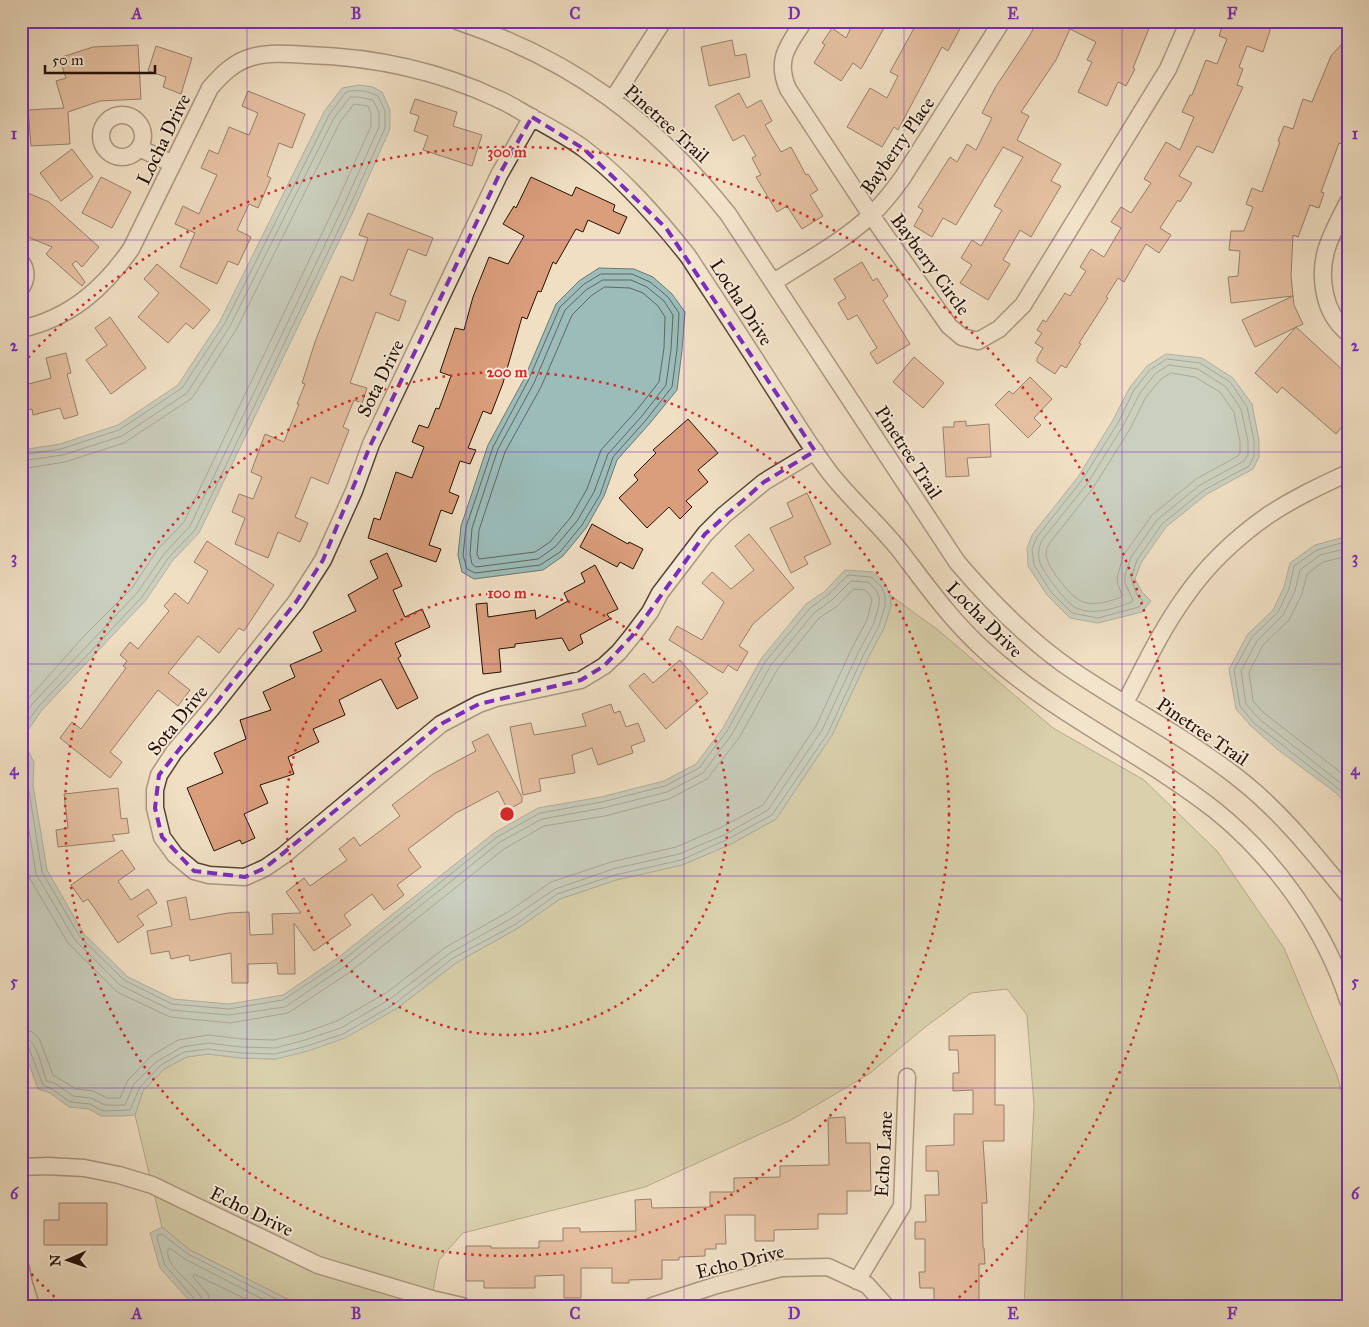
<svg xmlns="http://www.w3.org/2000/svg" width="1369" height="1327" font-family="'IM FELL Great Primer',serif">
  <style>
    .green { fill: #bdc191; stroke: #72684b }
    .water { fill: #9bbcb9; stroke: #6c7771 }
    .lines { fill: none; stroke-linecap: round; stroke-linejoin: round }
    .shore { stroke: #60665f; stroke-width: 1 }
    .building { fill: #da9e7b; stroke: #261005 }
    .minor-casing { stroke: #584434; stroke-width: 19 }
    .minor { stroke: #f5ead8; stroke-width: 16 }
    .marked { fill: none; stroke: #7b2cbf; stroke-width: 4; stroke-dasharray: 10 6; stroke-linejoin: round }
    .grid { fill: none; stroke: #7b2cbf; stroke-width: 1; stroke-opacity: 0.55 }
    .ring { fill: none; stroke: #d62828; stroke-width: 2.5; stroke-dasharray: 2.5 5 }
    .labels { text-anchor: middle; stroke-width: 4; stroke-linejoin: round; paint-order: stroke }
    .street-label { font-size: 19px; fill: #261005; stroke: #f5ead8 }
    .centre { fill: #d62828; stroke: #f5ead8; stroke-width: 2.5 }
    .ring-label { font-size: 15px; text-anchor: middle; font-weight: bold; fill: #d62828; stroke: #f5ead8; stroke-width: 4; stroke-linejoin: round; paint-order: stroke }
    .neatline { fill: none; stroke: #7b2cbf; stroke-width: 2 }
    .grid-label { font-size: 16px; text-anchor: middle; font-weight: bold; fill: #7b2cbf }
  </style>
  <rect width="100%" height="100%" fill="#f0dfc3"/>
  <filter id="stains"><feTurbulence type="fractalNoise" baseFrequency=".004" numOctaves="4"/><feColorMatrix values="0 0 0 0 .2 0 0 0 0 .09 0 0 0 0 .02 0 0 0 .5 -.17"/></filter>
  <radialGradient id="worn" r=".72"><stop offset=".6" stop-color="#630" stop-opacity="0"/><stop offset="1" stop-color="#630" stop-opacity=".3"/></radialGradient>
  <path class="green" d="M890,595L938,630L1053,728L1144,780L1217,851L1284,948L1337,1075L1348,1116V1306H1024L1034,1105L1027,1015L1007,989L971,993L924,1028L869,1074L791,1120L645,1187L463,1233L439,1260L430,1306H305L293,1302L190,1250L162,1227L135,1115L143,1091L164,1069L187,1057L208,1054L241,1058L276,1059L396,1009L456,963L518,928L560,899L616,880L682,865L729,845L776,819L832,735L869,656L884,628L891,606Z"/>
  <path class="water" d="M359,85L373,87L382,92L390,110V129L353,212L199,533L173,560L146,600L42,710L26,733L25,745L34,762L33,785L47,870L84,934L128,977L173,999L229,1004L283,995L339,957L494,833L538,808L601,797L664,781L696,764L723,728L761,659L806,604L824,592L845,570L873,572L885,583L890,595L891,606L884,628L869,656L832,735L776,819L729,845L682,865L616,880L560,899L518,928L456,963L396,1009L345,1038L308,1051L276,1059L241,1058L208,1054L187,1057L164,1069L143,1091L135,1115L123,1116H101L89,1109L69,1107L50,1093L38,1089L21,1042V450L60,444L118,425L178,385L220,321L324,112L342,88Z
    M599,268L634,269L653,277L672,294L685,312L682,350L677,390L650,423L617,460L604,496L586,528L563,556L543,570L474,579L462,572L458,555L461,526L488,445L524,379L556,304L579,281Z
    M1166,354L1202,358L1233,378L1252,404L1259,440V457L1253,469L1207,494L1166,527L1141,563L1135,579L1142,592L1151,601L1142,612L1098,623L1070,618L1047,595L1028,566L1027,548L1032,535L1078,477L1113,420L1130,387L1147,366Z
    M1348,536V806L1336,793L1277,749L1251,726L1236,709L1229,669L1248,634L1273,610L1284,587L1290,563L1315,545Z
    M162,1227L190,1250L293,1302L305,1306H194L160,1268L150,1233Z"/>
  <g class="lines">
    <path class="shore" d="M601,274H632L650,282L668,297L679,313L677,350L672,387L646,420L613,457L600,495L582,525L560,552L540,565L475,573L467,569L463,555L466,527L493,447L528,381L560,307L583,285Z
      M603,280H631L647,287L664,301L673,315L671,349L666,385L642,416L608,454L594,492L577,521L555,547L538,559L476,567L472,564L470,554L472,528L498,449L534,383L565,310L586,290Z
      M605,287L630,288L643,293L658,306L665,317L664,348L659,382L636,411L601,450L587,489L571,517L550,542L535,552L479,559L477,554L479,530L505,452L541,387L572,315L591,296Z
      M1167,359L1200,363L1230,382L1247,407L1254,440V456L1249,466L1204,490L1162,524L1137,560L1131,578L1137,595L1143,601L1139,607L1098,618L1072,613L1051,592L1034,565L1032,549L1037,537L1082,480L1118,423L1134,390L1150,370Z
      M1169,365L1198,369L1226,387L1241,409L1248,441V455L1244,461L1200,485L1157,520L1131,557L1125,575V583L1133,600L1132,602C1116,608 1093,616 1076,608C1066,603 1044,573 1040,563C1037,555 1039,547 1042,540L1087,484L1123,426L1140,393L1155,374Z
      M1171,373L1195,377L1220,392L1234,412L1240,442V453L1238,456L1196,479L1152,515L1123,556L1117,578L1118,585L1122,595L1121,597C1109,602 1091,607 1079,600C1069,594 1050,570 1047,559C1045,554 1046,549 1049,544L1093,488L1130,429L1146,397L1160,380Z
      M21,455L61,449L119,430L182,388L225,323L329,115L346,92C357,89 369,91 378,96L385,111V128L348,210L195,530L169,557L142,597L39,706L21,730
      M21,461L63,455L122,436L187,393L230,326L334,118L350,97H358L373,100L379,112V127L343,207L190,526L164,554L137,593L34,702L21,719
      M21,469L65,462L124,443L192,398L236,330L340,122L354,104L368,106L371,114V126L336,204L184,522L158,549L132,588L85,635L21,707
      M1348,541L1317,550L1294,566L1289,589L1278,612L1252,637L1234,670L1240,706L1254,723L1340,790L1348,798
      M1348,548L1320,555L1300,570L1295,591L1283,615L1257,641L1241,671L1246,704L1258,718L1348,789
      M1348,556L1323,562L1307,574L1302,594L1289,620L1263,645L1249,672L1253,701L1264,713L1348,778
      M21,749L29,763L28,785L42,872L80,937L124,980L172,1004L229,1009L283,1000L342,961L497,837L540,813L602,802L665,786L699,768L727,731L765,662L810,608L828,595L848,575L871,577L881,586L885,596V606L879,626L864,654L828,733L772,815L726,840L681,860L615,875L557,894L516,924L453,958L393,1005L343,1034L307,1046L275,1054L241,1053L208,1049L184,1052L161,1065L140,1087L130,1110L103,1111L90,1104L70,1102L52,1089L43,1085L28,1046L25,1043H21
      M21,762L22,786L36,874L75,940L120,985L171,1010L229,1015L285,1007L345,966L500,842L542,819L603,808L667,792L703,773L732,734L771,665L814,613L832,600L851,581L868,582L876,590L879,597V605L874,623L859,651L822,730L768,810L724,835L679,854L613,869L555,889L512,918L450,953L390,999L341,1028L305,1040L275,1048L241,1047L208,1043L182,1047L156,1062L134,1084L125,1105H105L91,1098L73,1096L56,1084L47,1081C40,1067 39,1038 21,1037
      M21,831L29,877L68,943L117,992L170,1017L230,1023L288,1013L350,972L504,849L544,826L605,816L669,799L707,779L739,738L777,670L819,618L836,607L854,589L865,590L869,594L872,600L867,620L852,648L816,726L763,805L720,828L676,847L611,862L551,882L508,912L446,947L386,993L337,1021L303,1033L274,1040L242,1039L208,1035L178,1040L151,1056L128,1080L120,1098H107L93,1091L76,1089L53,1075L39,1038L32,1032L21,1029
      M197,1306L196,1301L165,1265L157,1238L158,1235L162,1234L188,1254L290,1306
      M204,1306C202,1285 164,1271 168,1249H171L185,1259L276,1306
      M211,1306L208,1294L193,1277L194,1274L260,1306"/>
  </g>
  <path class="building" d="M854,21H888L861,69L853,63L841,81L814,63L825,45L822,43L832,28L846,38Z
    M918,21H964L948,51L942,47L898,130L894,127L882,147L847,127L870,88L887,98L898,76L890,72Z
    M1037,21H1152L1133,68L1135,69L1126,86L1118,82L1107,106L1078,92L1092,62L1087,60L1096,42L1070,29L1056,60L1021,112L1029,116L1017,140L1061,164L1051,181L1061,186L1031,237L1020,230L1003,260L1010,264L988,300L960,283L972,265L961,258L972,240L981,246L1002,210L994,206L1023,157L1003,147L956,225L943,218L932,237L914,226L923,210L918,207L950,157L957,162L967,144L976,150L992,118L982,113L995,88L1030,35Z
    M1224,21H1273L1263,52L1247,46L1239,67L1243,69L1237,85L1243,87L1213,153L1197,146L1179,176L1192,183L1180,202L1178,200L1160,228L1171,235L1159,253L1146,244L1124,282L1118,278L1106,297L1108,298L1079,343L1081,344L1066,368L1061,365L1055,374L1037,362V358L1043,348L1035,343L1042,333L1037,330L1043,320L1046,322L1065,293L1070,296L1086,271L1080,267L1091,249L1104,257L1121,228L1111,222L1121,207L1131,213L1151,183L1144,179L1166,142L1180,150L1194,117L1182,112L1190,95H1192L1206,60L1217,64L1227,39L1219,36Z
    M1348,37V146L1339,143L1321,192L1324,193L1319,208L1310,205L1298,237L1293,235L1291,276L1293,296L1231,303L1228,277L1238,276L1240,251L1229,250L1231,231H1244L1253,207L1246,204L1252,188L1262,192L1280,142L1278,141L1284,126L1293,129L1303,99L1312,102L1331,56Z
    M732,40L735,56L746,54L750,77L709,86L701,47Z
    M138,45L141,99L100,101L68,112L70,144L31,146L28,110L64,108L56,81L66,78L59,58L93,47Z
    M156,46L192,58L181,94L163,87L166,77L148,71Z
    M248,91L305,114L292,148L279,143L267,176L271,178L258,208L249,204L237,230L251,237L238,265L228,261L217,284L180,267L195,233L175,224L183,206L199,214L217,175L201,168L209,150L218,154L229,127L249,135L258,113L242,106Z
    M739,93L747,108L761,100L772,121L765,125L781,152L791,147L806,175L808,174L818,190L810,195L823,216L802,229L787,206L777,212L756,177L761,175L752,158L756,156L744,135L733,141L715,106Z
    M415,99L457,112L453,126L482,135L472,166L423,150L428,136L414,131L419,116L410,113Z
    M72,149L93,177L61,201L40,173Z
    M101,177L131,192L112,228L82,213Z
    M531,177L572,196L576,187L615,205L613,211L627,217L619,234L588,220L583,232L576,229L556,264L553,262L541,292L538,291L527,319L522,317L503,383L491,414L483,411L468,448L476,450L470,464L460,461L449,492L459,496L452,514L441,510L429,545L441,549L436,562L368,538L374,518L380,520L396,472L412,478L424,447L412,442L419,425L428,428L436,408L439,409L451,376L440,372L455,328L464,330L473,297L489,257L508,264L524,236L503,224L514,206L516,208Z
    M28,193L49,202L99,247L82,267L76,261L72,264L85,282L82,286L46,254L52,247L21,234V208Z
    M368,213L433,238L426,256L408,249L390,295L406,301L399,321L376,312L350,383L367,388L362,403L354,400L343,427L349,430L328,484L311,477L295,517L308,523L300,542L278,532L268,558L235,544L245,518L232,512L239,494L253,499L262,477L251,472L265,434L284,442L299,404H297L305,384L302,383L315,342L341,276L353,281L368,238L359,235Z
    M862,262L873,281L877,278L888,296L883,300L910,344L877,364L870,353L877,348L857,315L848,320L838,303L846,298L834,279Z
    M157,264L210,310L193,329L186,323L168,343L138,317L159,293L144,279Z
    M1293,296L1294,305L1303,324L1255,347L1242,320Z
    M110,317L146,368L111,394L86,360L107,345L95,328Z
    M1296,327L1348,375V420L1336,434L1282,387L1277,393L1255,373Z
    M66,353L71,373L67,374L78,415L64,419L60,408L33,415L32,409L21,412V386L51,378L46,358Z
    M914,357L944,383L923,408L893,382Z
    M1030,377L1052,399L1034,418L1041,425L1028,438L995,405L1009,391L1013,394Z
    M688,419L718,453L698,470L708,482L686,501L692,507L680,519L669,507L647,528L619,498L638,480L634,475L656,453L653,450Z
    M966,421V426L989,424L991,457L967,458L969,476L946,477L943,427H954V422Z
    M807,493L831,544L804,557L808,564L791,573L770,528L793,517L787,503Z
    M592,524L628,544L629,542L643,549L633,569L620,562L617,567L580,547Z
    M749,534L794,588L753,624L739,646L748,652L737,671L728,665L723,673L669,640L677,626L702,640L724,602L702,583L712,572L731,589L754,570L735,546Z
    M207,541L274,585L244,631L239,628L219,653L198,636L168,673L190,690L178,706L158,690L110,752L122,762L110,778L60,738L72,722L81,729L126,668L123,666L127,661L120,655L130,642L138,649L169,611L164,606L175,593L188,604L208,571L194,562Z
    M387,553L402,586L393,590L405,617L422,609L430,627L395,643L401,656L398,658L418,698L397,709L381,679L339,700L345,715L313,729L319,742L288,757L294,774L260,785L268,803L244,814L255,838L242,844L240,840L214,851L187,788L223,773L214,753L246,739L240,720L271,710L263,692L295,677L290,665L322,651L313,632L356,611L348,595L378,578L370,561Z
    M595,565L618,609L607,614L610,619L580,635L583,643L569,651L562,638L515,644V647L499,649L501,672L483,674L476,604L487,603L488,617L535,610L536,619L568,601L564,593L585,582L581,573Z
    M680,660L708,693L666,729L629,686L644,673L653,683Z
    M611,704L614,713L620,711L626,727L638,723L645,741L631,746L633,753L598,765L592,748L572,755L575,773L539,779L541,791L523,795L510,727L531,723L534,735L586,726L582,714Z
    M488,734L522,797V802L508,810L498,791L456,813L408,849L421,867L397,885L404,895L384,910L372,894L344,915L351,925L314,951L294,923L295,974H278L277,963L248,964V983H232L231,953L190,961L189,955L171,959L169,951L151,954L147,931L172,926L167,901L186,897L190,920L228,913L249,912L250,935L273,934L272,914L301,913L286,892L304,878L310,886L347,860L339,849L354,837L360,846L400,816L392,805L433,774L476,751L472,742Z
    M118,788L121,819L127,818L129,833L112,835L115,841L58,847L56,830L68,828L64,794Z
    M122,850L135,869L118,881L131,900L148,889L157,903L137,916L144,925L118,943L88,899L83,902L71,885Z
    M995,1035V1105H1004V1141H983L987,1203H982L983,1248H984L985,1264H979V1306H934V1288H920L919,1272H925V1239H915V1222H926L925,1195H939L938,1171H926V1146L954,1145V1114H973V1090L953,1091V1073H959L958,1050H949V1036Z
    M845,1117L846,1143H870L871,1191H847V1214H818V1229L774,1230V1241H755V1215H725L726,1244H716V1249H705V1256L679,1257V1260H662V1279L629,1280V1283H612V1268H581V1298H564V1275L535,1276V1288H484V1281H466V1246H491V1248H539V1241H563V1228H580V1232L636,1231L635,1200L651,1199L652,1208L710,1207V1192H734V1178L780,1177V1166L829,1165L828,1118Z
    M59,1203H107V1245H44V1220H59Z"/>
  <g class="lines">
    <defs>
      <path id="minor" d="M457,21C573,60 652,119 728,214L957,562C991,602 1028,640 1072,670C1128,708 1190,739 1243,782C1283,814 1315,855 1348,895
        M804,21C788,45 775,60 788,89L871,215L949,326L962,337L978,341L999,329L1023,305L1168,69L1189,21
        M613,99L663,21
        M101 136a21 21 0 1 1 42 0a21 21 0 1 1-42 0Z
        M532,117L499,175L371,444L354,491L323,560L296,602L211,709L174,752L159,775L155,790V808L162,837L175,855L194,871L209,875L245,877L265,868L284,855L441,724L479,704L496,698L581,680L604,666L619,652L632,636L650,612L660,593L705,534L724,515L764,482L815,451
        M139,148L173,164
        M1348,202C1332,234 1317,257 1325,294C1328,309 1336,323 1348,333
        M21,262C27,270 27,279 21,288
        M774,282C806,261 842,242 870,216C883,204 893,191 903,177L1002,21
        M21,329C70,318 103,289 131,249L210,88C222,74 234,62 252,57C269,52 291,54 308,55C374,57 439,71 498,99C510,104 520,111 531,117C549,127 566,136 583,148C623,178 657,217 688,256C716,299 744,341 771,384C790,413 808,444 830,473C852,501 879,524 901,552C927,586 951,620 983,649C1053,714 1141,752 1216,811C1275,859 1324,927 1348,1000
        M1125,703C1144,667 1161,630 1185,597C1207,565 1236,538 1267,516C1292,499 1320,486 1348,473
        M21,1167L48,1166L84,1168L119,1175L152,1185L318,1265L432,1299L462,1306
        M21,1269L24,1284L31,1306
        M857,1281L902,1206L907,1077
        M652,1306L717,1285L781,1268L828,1267L867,1285L886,1306"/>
    </defs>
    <use href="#minor" class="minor-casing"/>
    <use href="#minor" class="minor"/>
  </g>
  <path d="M0 0H1369V1327H0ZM532,117L584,149L666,228L815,451L764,482L705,534L632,636L604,666L581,680L479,704L441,724L265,868L245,877L194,871L162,837L155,808L159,775L296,602L323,560L371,444L499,175Z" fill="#f0dfc3" fill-opacity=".55" fill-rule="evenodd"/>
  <path class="marked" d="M532,117L584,149L666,228L815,451L764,482L705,534L632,636L604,666L581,680L479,704L441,724L265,868L245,877L194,871L162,837L155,808L159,775L296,602L323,560L371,444L499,175Z"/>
  <path class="grid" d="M247,21V1306M466,21V1306M684,21V1306M904,21V1306M1122,21V1306M21,240H1348M21,452H1348M21,664H1348M21,876H1348M21,1088H1348"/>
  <g class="ring">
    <circle cx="507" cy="814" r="221"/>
    <circle cx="507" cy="814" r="442"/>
    <path d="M60 1302A662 662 0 0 1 23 1265M23 363A662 662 0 1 1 954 1302"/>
  </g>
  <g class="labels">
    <g class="street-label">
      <text transform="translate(667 123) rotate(42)" y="7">Pinetree Trail</text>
      <text transform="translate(163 139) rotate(-64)" y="7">Locha Drive</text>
      <text transform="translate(897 145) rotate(-55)" y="7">Bayberry Place</text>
      <text transform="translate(931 264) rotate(54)" y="7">Bayberry Circle</text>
      <text transform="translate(742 302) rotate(57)" y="7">Locha Drive</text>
      <text transform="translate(380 378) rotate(-64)" y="7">Sota Drive</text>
      <text transform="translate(909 452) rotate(57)" y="7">Pinetree Trail</text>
      <text transform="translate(985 619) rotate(45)" y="7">Locha Drive</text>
      <text transform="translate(177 720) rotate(-51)" y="7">Sota Drive</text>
      <text transform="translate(1203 731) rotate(34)" y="7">Pinetree Trail</text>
      <text transform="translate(883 1154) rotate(-87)" y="7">Echo Lane</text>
      <text transform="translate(252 1211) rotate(26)" y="7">Echo Drive</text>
      <text transform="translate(740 1261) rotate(-14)" y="7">Echo Drive</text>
    </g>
  </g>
  <circle cx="507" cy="814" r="8" class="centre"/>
  <g class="ring-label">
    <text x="507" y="157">300 m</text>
    <text x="507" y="377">200 m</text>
    <text x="507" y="598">100 m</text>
  </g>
  <rect width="1369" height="1327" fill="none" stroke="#f0dfc3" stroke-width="55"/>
  <g transform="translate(68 1260) rotate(268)" stroke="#f5ead8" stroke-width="4" paint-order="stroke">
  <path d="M0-4L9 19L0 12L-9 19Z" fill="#261005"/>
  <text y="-8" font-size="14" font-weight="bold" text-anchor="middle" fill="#261005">N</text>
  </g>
  <path d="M45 65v8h110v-8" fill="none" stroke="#261005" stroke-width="2.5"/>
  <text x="52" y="65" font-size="15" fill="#261005" stroke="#f5ead8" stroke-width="4" paint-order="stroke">50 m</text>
  <rect x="28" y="28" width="1314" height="1272" class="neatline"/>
  <g class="grid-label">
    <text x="137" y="19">A</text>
    <text x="356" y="19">B</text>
    <text x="575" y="19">C</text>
    <text x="794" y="19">D</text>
    <text x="1013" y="19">E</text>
    <text x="1232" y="19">F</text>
    <text x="14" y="139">1</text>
    <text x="1355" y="139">1</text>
    <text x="14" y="351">2</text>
    <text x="1355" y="351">2</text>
    <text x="14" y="563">3</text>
    <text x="1355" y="563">3</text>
    <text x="14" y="775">4</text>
    <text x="1355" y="775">4</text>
    <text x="14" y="987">5</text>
    <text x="1355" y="987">5</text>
    <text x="14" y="1199">6</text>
    <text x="1355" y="1199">6</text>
    <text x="137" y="1319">A</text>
    <text x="356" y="1319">B</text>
    <text x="575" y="1319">C</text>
    <text x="794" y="1319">D</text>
    <text x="1013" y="1319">E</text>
    <text x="1232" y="1319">F</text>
  </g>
  <rect width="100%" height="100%" filter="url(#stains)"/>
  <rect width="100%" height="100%" fill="url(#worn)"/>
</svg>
